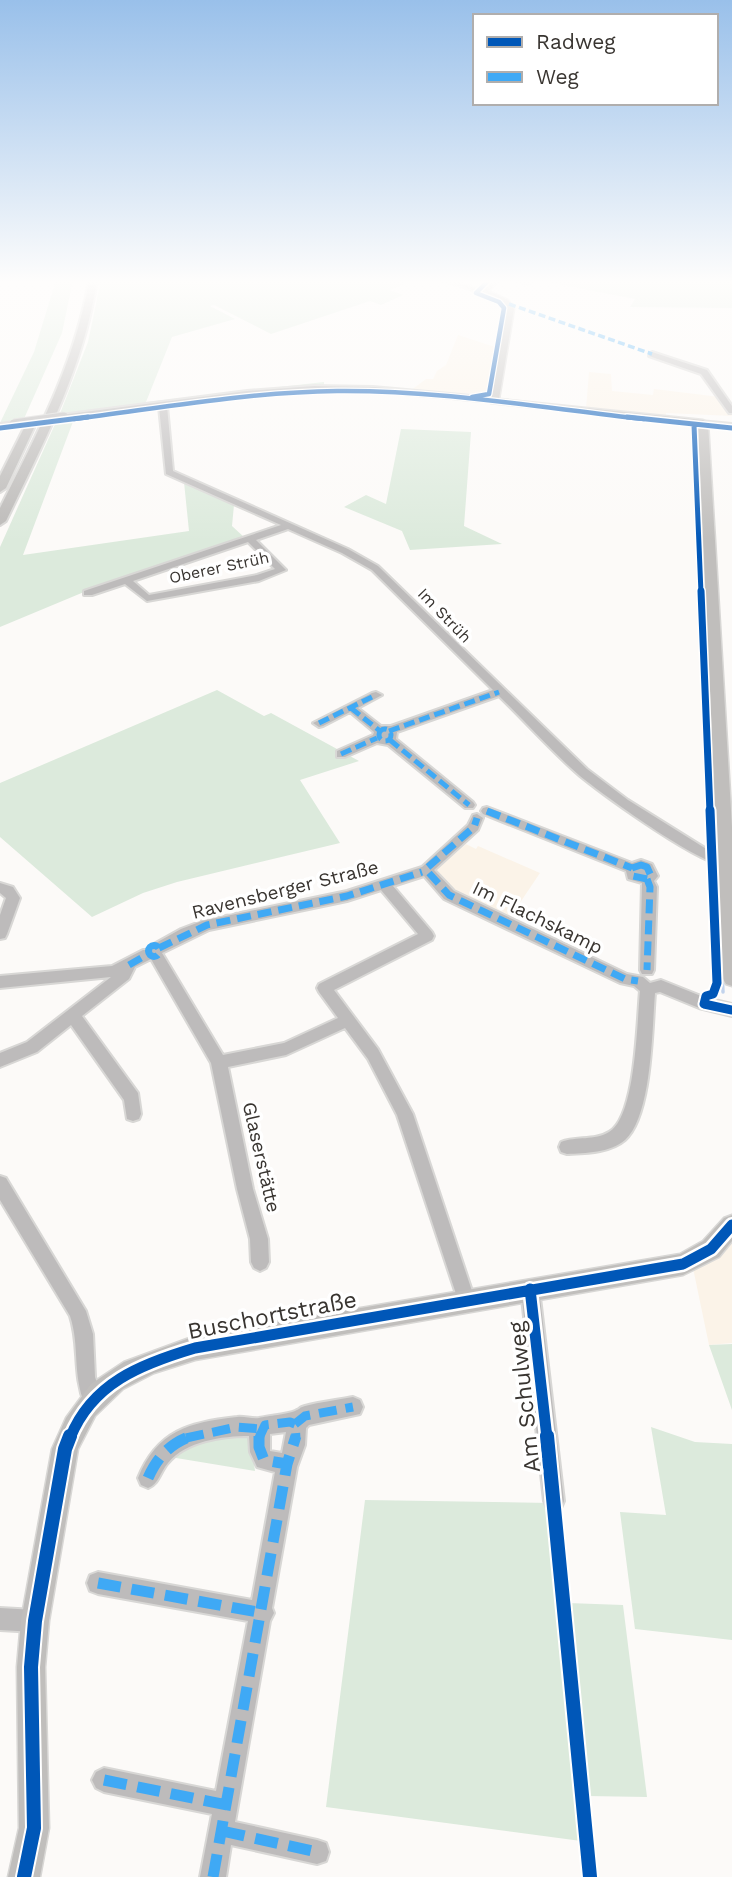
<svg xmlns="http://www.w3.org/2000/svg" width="732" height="1877" font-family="'Work Sans',sans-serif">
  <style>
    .built { fill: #fbf3e8 }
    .green { fill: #dceadc }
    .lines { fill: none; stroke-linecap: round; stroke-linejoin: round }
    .stream-far2 { stroke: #c2d3ec; stroke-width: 2 }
    .stream-far1 { stroke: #c2d3ec; stroke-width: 2.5 }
    .stream { stroke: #c2d3ec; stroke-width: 3.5 }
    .minor-casing { stroke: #d8d7d5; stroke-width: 4 }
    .major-casing { stroke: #d8d7d5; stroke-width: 3 }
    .highway-casing { stroke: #d8d7d5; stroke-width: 4 }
    .minor { fill: #bdbbbb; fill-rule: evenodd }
    .major { fill: #c0bebc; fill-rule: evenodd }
    .highway { fill: #bbb9b7; fill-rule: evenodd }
    .minor-bridge-far1-casing { stroke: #d8d7d5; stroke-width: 9; stroke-linecap: butt }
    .minor-bridge-casing { stroke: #d8d7d5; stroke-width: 11; stroke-linecap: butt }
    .minor-bridge-far1 { stroke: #bdbbbb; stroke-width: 7 }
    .minor-bridge { stroke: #bdbbbb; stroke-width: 9 }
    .quiet-far4 { stroke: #3fa9f5; stroke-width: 3.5; stroke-dasharray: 7 3.5; stroke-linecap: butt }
    .quiet-far3 { stroke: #3fa9f5; stroke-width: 5; stroke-dasharray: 11 5; stroke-linecap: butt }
    .quiet-far2 { stroke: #3fa9f5; stroke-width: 7; stroke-dasharray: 14 7; stroke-linecap: butt }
    .quiet-far1 { stroke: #3fa9f5; stroke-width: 9; stroke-dasharray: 18 9; stroke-linecap: butt }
    .quiet { stroke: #3fa9f5; stroke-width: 11; stroke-dasharray: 23 11; stroke-linecap: butt }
    .cycleway-far5-casing { stroke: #fff; stroke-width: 7 }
    .cycleway-far4-casing { stroke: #fff; stroke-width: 8 }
    .cycleway-far3-casing { stroke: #fff; stroke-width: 10 }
    .cycleway-far2-casing { stroke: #fff; stroke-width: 13 }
    .cycleway-far1-casing { stroke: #fff; stroke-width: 16 }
    .cycleway-casing { stroke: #fff; stroke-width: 18 }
    .cycleway-far5 { stroke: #0057b8; stroke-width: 4.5 }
    .cycleway-far4 { stroke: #0057b8; stroke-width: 5 }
    .cycleway-far3 { stroke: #0057b8; stroke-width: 7 }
    .cycleway-far2 { stroke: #0057b8; stroke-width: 9 }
    .cycleway-far1 { stroke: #0057b8; stroke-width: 11 }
    .cycleway { stroke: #0057b8; stroke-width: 14 }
    .labels { text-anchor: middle; stroke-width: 7; stroke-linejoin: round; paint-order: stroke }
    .far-street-label { font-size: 16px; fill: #393531; stroke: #fff }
    .street-label { font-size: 19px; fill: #393531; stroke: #fff }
    .near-street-label { font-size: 23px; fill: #393531; stroke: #fff }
  </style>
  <rect width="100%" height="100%" fill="#fcfaf8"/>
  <path class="built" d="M458,335L495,347L489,394L410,391L426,379H433L437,371L446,365Z
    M589,372L611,374L612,391L653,395L654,389L720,397L732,416L666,413V417L586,409Z
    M466,844L476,849L478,846L540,873L509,919L458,894L434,872Z
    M732,1241V1343L709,1345L693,1268L723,1254Z"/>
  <path class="green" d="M56,280H73L62,333L23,421L0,423L34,352Z
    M101,280H399L407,283L390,290L403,295L381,305L370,301L271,334L214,305L210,306L235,319L172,337L146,402L324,382V386L275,388L59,416L88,342Z
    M505,280H732V308L630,307L635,299L537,280L528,286Z
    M74,419L23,555L189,531L184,482L234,505L232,526L245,538L84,592L0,627V547L56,422Z
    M401,429L471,432L464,526L502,544L410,550L402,531L344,507L366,495L386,504Z
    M217,690L264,716L271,713L359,761L300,780L340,843L177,882L143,893L92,917L0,837V783Z
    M732,1344V1410L709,1345Z
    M651,1427L695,1442L732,1444V1640L635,1629L620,1512L666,1515Z
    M250,1431L255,1471L164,1456L179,1445Z
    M365,1500L550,1503L581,1841L326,1807Z
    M568,1603L623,1605L647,1797L587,1796Z"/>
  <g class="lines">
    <path class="stream-far2" d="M574,280H588
      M628,280H670"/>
    <path class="stream-far1" d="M699,453L700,464
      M700,467L701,497
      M703,534L705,586
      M705,590L708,638"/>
    <path class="stream" d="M717,872L723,992"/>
    <defs>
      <path id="minor" d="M442,280H450L487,292L482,293Z
        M652,352L707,370L732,406V413H729L701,374L649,356Z
        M314,386L373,387L483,397L487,399L483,401C428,396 372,390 317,390C267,391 216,399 167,406L173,471L348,549L378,566L587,769L628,800L708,850L731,860V866C708,872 601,793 580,776C551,751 526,722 499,696L397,732L396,739L473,802L475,805L473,808H465L388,745L377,743L345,757H337V751L373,735L374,732L350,712L323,726L319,727L313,723L372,693L376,692L382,695L358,708L381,726H391L493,690L372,570L342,553L288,529L256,540L286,570L259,581L147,601L125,584L92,595H84V591L281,525L166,474L159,407L64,419H61V415L247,391ZM248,542L275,569L257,575L149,595L133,581Z
        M700,421L732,424V428L703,425H700Z
        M14,422H17V426L0,428V424Z
        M487,807L632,863L641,860L652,864L658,876L654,881L657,887L654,970L652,974H642L640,970L642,883L628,879L626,871L483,814L481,811L483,808Z
        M477,814L483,818L478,830L434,870L454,891L627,974L643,977L650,983L661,980L706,998L732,1004V1016L699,1008L660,992L655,993C652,1029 652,1116 625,1140C610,1153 585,1153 567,1154L561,1152L559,1147L561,1142C576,1136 595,1141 609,1132C636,1117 637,1021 640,991L634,986L620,983L444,899L424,876L393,886L432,932L434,936L432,940L334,990L378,1049L413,1114L475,1300L472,1306L466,1309L460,1306L397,1115L368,1059L345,1028L286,1055L228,1067L253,1189L268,1239L269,1262L266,1268L260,1271L254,1268L251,1262L250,1239L237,1189L211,1063L151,959L135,967L129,979L82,1016L138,1093L141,1114L139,1119L133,1121L127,1119L124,1100L71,1025L37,1052L0,1067V1053L27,1042L111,977L0,988V976L112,966L143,950H153L154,944L181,929L202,921L347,891L422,867L468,825L473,815ZM381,890L418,934L319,984L317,988L319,992L338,1018L284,1043L223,1055L162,953L209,930L347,901Z
        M0,883L13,887L20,898L7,934L5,938L0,939V915L6,898L0,893Z
        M0,1176L6,1178L86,1311L93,1334L95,1377L102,1398L99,1405L92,1408L85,1405C72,1373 80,1346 70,1316L0,1200Z
        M530,1280L536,1283L539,1289L564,1501L561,1508L554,1511L547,1508L544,1501L521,1289L524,1283Z
        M353,1397L360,1400L363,1407L360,1414L309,1425L306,1428L305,1445L297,1467L272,1608L274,1613L270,1621L235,1822L317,1840L326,1843L329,1852L326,1861L317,1864L231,1845L226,1877H200L212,1814L104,1792L96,1788L92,1780L96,1772L104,1768L216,1791L248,1621L98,1594L90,1591L87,1583L90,1575L98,1572L252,1600L275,1472L257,1467L250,1452L249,1436C222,1436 186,1441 168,1463C160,1472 159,1484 148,1488L141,1485L138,1478C157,1431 189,1422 237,1417C244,1416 252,1419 259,1418C267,1416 289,1414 295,1411C304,1407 296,1409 305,1406C320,1402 337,1400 353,1397ZM286,1432L282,1453L270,1451V1434Z
        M0,1608L35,1610L43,1613L46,1621L43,1629L35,1632L0,1630Z"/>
      <path id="major" d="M491,280H499L489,291L508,300L514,309L499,399L703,420L708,423L732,827V986L726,984L723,979L698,425L491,403L506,309L502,304L480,292Z
        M732,1215V1241L719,1257L683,1275L195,1360L154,1373L123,1389L95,1416L78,1449L49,1621L45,1667L49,1828L40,1877H8L19,1828L17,1667L21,1621L52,1449L66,1418L91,1384L124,1362L195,1336L680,1254L703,1241L724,1218Z"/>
      <path id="highway" d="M89,280H97C84,367 44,442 6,521L0,525V508C37,434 75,363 89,280Z
        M29,425L34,428L6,488L0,492V476L24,428Z"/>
    </defs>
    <use href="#minor" class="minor-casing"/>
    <use href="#major" class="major-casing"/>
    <use href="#highway" class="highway-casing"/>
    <use href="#minor" class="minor"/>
    <use href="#major" class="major"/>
    <use href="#highway" class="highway"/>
    <defs>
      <path id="minor-bridge-far1" d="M52,419L64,417"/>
      <path id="minor-bridge" d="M14,424L64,417"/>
    </defs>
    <use href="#minor-bridge-far1" class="minor-bridge-far1-casing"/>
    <use href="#minor-bridge" class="minor-bridge-casing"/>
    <use href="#minor-bridge-far1" class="minor-bridge-far1"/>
    <use href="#minor-bridge" class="minor-bridge"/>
    <path class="quiet-far4" d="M509,304L652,354"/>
    <path class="quiet-far3" d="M351,708L380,731
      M319,723L376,695
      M379 735a6 6 0 1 1 12 0a6 6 0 1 1-12 0Z
      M389,731L499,692
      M390,740L469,805
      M341,754L377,738
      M487,811L490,812"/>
    <path class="quiet-far2" d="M487,811L632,868
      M641,865L647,867L651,876L647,879L633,876L632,868Z
      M428,867L474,827L477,818
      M429,873L449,895L625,979L638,981
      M647,879L650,887L647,970
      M148.5 951a5.5 5.5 0 1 1 11 0a5.5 5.5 0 1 1-11 0Z
      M159,948L207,925L347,896L422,872
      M129,965L148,954"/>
    <path class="quiet-far1" d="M295,1424L305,1416L353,1407
      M186,1438L237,1427L261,1429
      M259,1438L265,1425L290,1422L295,1424L296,1438"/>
    <path class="quiet" d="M259,1436V1447L264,1460L287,1464L296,1436
      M148,1478C157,1458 169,1444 191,1436
      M98,1583L263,1613
      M104,1780L227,1805
      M222,1831L317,1852
      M213,1877L287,1464"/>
    <defs>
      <path id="cycleway-far5" d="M472,397L489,394L504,308L499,302L476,293L489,280
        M74,419C161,408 249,392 337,391C439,390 543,408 644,419"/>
      <path id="cycleway-far4" d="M627,417L732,428
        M694,425L701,593
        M0,428L88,417"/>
      <path id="cycleway-far3" d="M701,591L710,812"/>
      <path id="cycleway-far2" d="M710,810L717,983L713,994L706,996L704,1004L732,1010"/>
      <path id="cycleway-far1" d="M530,1289L547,1438
        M70,1438C92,1383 141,1364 195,1348L683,1264L711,1249L732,1225"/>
      <path id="cycleway" d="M547,1436L590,1877
        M24,1877L34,1828L31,1667L35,1621L65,1449L70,1436"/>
    </defs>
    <use href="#cycleway-far5" class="cycleway-far5-casing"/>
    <use href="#cycleway-far4" class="cycleway-far4-casing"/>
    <use href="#cycleway-far3" class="cycleway-far3-casing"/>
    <use href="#cycleway-far2" class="cycleway-far2-casing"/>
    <use href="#cycleway-far1" class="cycleway-far1-casing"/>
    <use href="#cycleway" class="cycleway-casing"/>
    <use href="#cycleway-far5" class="cycleway-far5"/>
    <use href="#cycleway-far4" class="cycleway-far4"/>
    <use href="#cycleway-far3" class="cycleway-far3"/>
    <use href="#cycleway-far2" class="cycleway-far2"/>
    <use href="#cycleway-far1" class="cycleway-far1"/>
    <use href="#cycleway" class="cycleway"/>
  </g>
  <linearGradient id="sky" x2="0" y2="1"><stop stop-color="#99c0ea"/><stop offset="0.52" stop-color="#fefdfc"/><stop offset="1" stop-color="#fefdfc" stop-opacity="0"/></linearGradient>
  <rect width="732" height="542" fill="url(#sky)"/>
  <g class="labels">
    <g class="far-street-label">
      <text transform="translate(219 567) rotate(-12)" y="6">Oberer Strüh</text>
      <text transform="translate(445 615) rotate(46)" y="6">Im Strüh</text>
    </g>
    <g class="street-label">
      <text transform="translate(285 889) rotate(-14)" y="7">Ravensberger Straße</text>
      <text transform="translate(538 917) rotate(26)" y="7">Im Flachskamp</text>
      <text transform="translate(262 1157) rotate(77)" y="7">Glaserstätte</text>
    </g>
    <g class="near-street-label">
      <text transform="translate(272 1315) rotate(-11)" y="8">Buschortstraße</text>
      <text transform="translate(524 1397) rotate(-96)" y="8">Am Schulweg</text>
    </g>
  </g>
  <rect x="473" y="14" width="245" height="91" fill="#ffffff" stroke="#b0aead" stroke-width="2"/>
  <rect x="487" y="37" width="35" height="10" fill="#0057b8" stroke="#b0aead" stroke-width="2"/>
  <text x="536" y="49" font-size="21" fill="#393531">Radweg</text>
  <rect x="487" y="72" width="35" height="10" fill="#3fa9f5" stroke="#b0aead" stroke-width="2"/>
  <text x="536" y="84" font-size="21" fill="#393531">Weg</text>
</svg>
